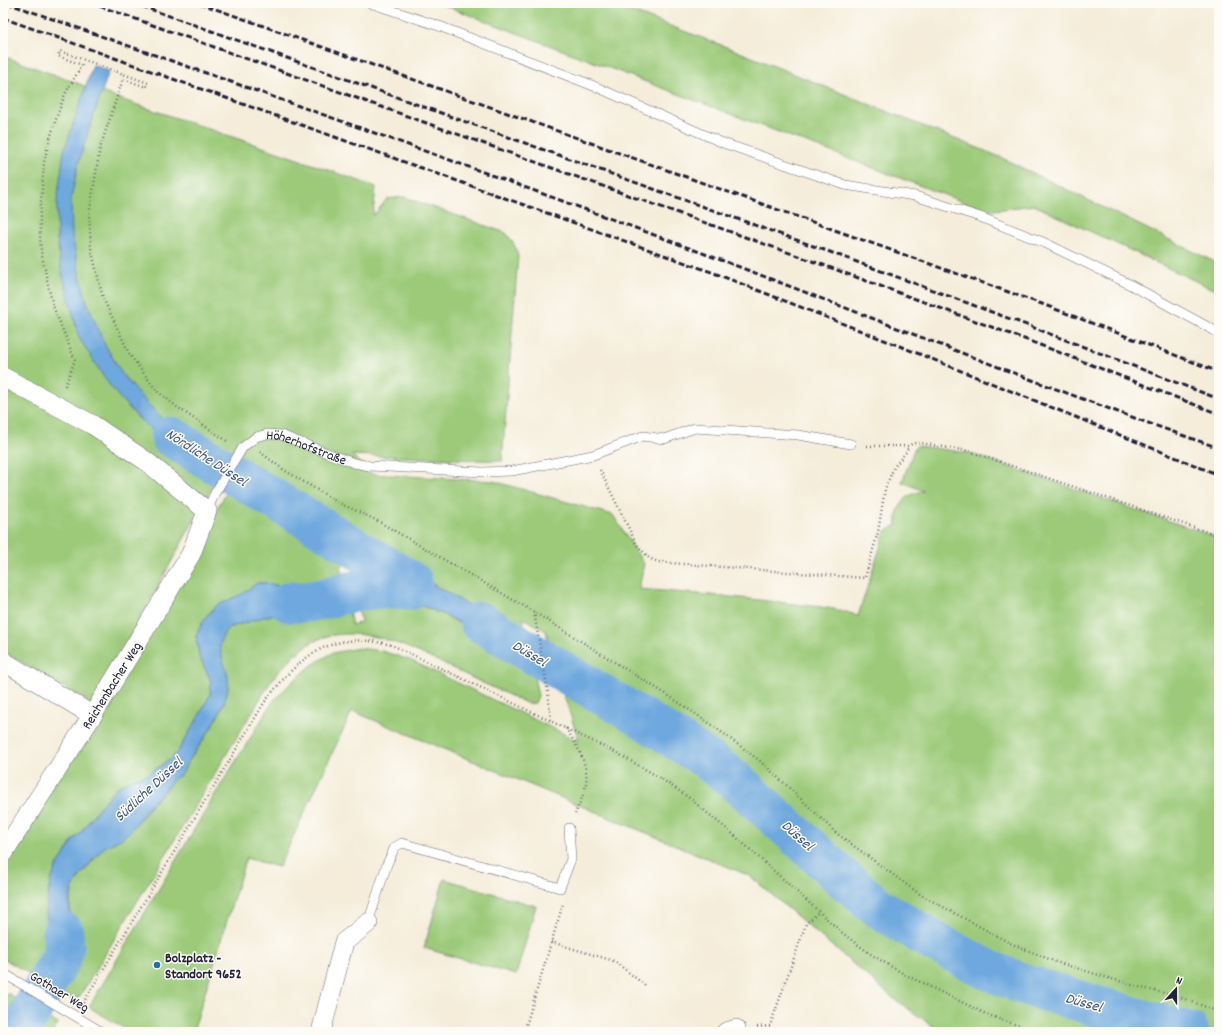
<svg xmlns="http://www.w3.org/2000/svg" width="1222" height="1035" font-family="Dekko,sans-serif">
  <style>
    .green { fill: #9cca79; stroke: #5f765a }
    .water { fill: #6ea8de; stroke: #48658c }
    .lines { fill: none; stroke-linecap: round; stroke-linejoin: round }
    .river { stroke: #6ea8de; stroke-width: 41 }
    .lane-casing { stroke: #6c6973; stroke-width: 10 }
    .street-casing { stroke: #6c6973; stroke-width: 20 }
    .path { stroke: #6c6973; stroke-width: 2.5; stroke-dasharray: 1 3; stroke-linecap: butt }
    .lane { stroke: #fff; stroke-width: 9 }
    .street { stroke: #fff; stroke-width: 19 }
    .rail { stroke: #22223b; stroke-width: 3; stroke-dasharray: 6 3; stroke-linecap: butt }
    .poi-dot { fill: #1f6fb2; stroke: #fdfcf7; stroke-width: 1.5 }
    .labels { text-anchor: middle; stroke-width: 3; stroke-linejoin: round; paint-order: stroke }
    .street-label { font-size: 14px; fill: #22223b; stroke: #fdfcf7 }
    .poi-label { font-size: 14px; font-weight: bold; fill: #22223b; stroke: #fdfcf7; text-anchor: start }
    .water-label { font-size: 15px; font-style: italic; fill: #40587c; stroke: #fdfcf7 }
  </style>
  <rect width="100%" height="100%" fill="#fdfcf7"/>
  <filter id="ink" filterUnits="userSpaceOnUse"><feTurbulence type="fractalNoise" baseFrequency=".025" numOctaves="2"/><feDisplacementMap in="SourceGraphic" scale="8" xChannelSelector="R" yChannelSelector="G"/><feConvolveMatrix kernelMatrix="1 2 1 2 8 2 1 2 1" color-interpolation-filters="sRGB"/></filter>
  <filter id="wash" filterUnits="userSpaceOnUse"><feTurbulence type="fractalNoise" baseFrequency=".012" numOctaves="4" result="noise"/><feDisplacementMap in="SourceGraphic" scale="16" xChannelSelector="R" yChannelSelector="G"/><feGaussianBlur stdDeviation="0.9" result="paint"/><feColorMatrix in="noise" values="0 0 0 0 0 0 0 0 0 0 0 0 0 0 0 0 0 1.4 0 .05"/><feComposite in="paint" operator="in"/></filter>
  <g filter="url(#wash)">
    <rect width="100%" height="100%" fill="#f5edda"/>
    <path class="green" d="M438,3H609L732,49L1000,157L1219,264V292L1034,205L987,211Z
      M3,56L123,100L289,156L376,187L373,216L387,199L404,197L506,233L514,244L518,256L502,461L352,455L372,474L493,481L613,515L644,564L639,589C688,593 737,597 786,603C810,606 836,607 858,616L885,532L897,525C895,506 906,493 924,491L902,482L915,447L919,446L969,453L1219,538V1032H1195L1063,993L990,966L933,939L863,889L735,775L551,652L546,631L523,618L527,640L375,550L369,543L373,536L231,453L92,706L87,701L3,651Z
      M233,483L349,554L341,568L343,584L299,587L288,585L281,586L266,583H257L244,593L216,606L204,619L196,636L199,656L211,681L210,695L207,703L178,751L169,760L148,774L127,781L116,788L97,810L80,834L74,839L56,868L48,891L49,929L53,937L51,956L38,979L3,958V864L185,575L211,517Z
      M359,559L373,570L398,582L354,581L352,570Z
      M369,600C378,600 387,599 397,600C444,606 490,644 532,667L538,696L535,703L528,704L522,701C498,690 474,679 450,667C411,649 373,627 328,636C304,642 286,663 271,681L78,999L73,997L72,999L54,988L77,952L82,939L78,932L74,929L70,917V902L72,891L75,882L100,852L106,846L114,843L144,815L151,805L161,795L175,777L182,774L186,765L205,738L224,703L227,676L220,653V643L223,634L228,628L284,611L293,609L314,610L328,606L347,603L352,625L361,622L357,602Z
      M359,648L382,651L410,660L579,741L559,681L717,778L862,898L916,934L991,975L1106,1013L1175,1032H941L893,998L750,876L352,711L279,867L246,858L193,1032H130L89,1007L214,796L274,700L290,684L312,665L332,653Z
      M444,879L536,906L516,975L424,948Z
      M7,993L25,1004L12,1030L10,1032H3V1000Z
      M41,1014L58,1024L53,1032H28Z"/>
    <path class="water" d="M93,65L109,71L89,129L78,165L71,199L72,234L80,276L88,305L104,343L122,374L148,404L167,423L183,435L224,459L216,475L180,451L144,424L119,397L105,379L79,338L61,269L57,239V200L64,151Z
      M242,468L269,488L359,538L349,554L233,483Z
      M369,543L375,550L527,640L532,667C489,643 447,607 397,600C384,598 370,600 357,602L354,581L397,582L373,570L359,559Z
      M257,583H266L281,586L288,585L299,587L343,584L347,603L328,606L314,610L293,609L284,611L228,628C209,652 232,665 228,688C223,717 201,741 186,765C185,768 184,771 182,774C181,776 177,776 175,778C170,783 166,790 161,795C158,798 153,801 150,805C142,815 136,826 126,835C119,841 111,843 105,847C98,853 92,861 86,868C69,890 65,902 74,929L82,933C82,952 64,972 54,988L38,979L51,956L53,937L49,929L46,914L47,902L51,880L56,868L74,839L80,834L97,810L116,788L127,781L148,774L169,760L178,751L198,718L210,695L211,681L199,656L196,636L204,619L216,606L244,593Z
      M25,1004L41,1014L28,1032H10Z"/>
    <g class="lines">
      <path class="river" d="M171,437L412,582
        M289,602C311,604 330,597 350,592C371,588 392,587 412,589
        M480,622L650,723L708,760L736,781L845,880L879,908L931,940L988,970L1029,986L1133,1017L1189,1032
        M19,1032L61,958L64,946L63,932"/>
    </g>
  </g>
  <g filter="url(#ink)">
    <g class="lines">
      <defs>
        <g id="lane">
          <path d="M370,3L439,26L594,86L723,143L845,185L915,196L980,217L1045,243L1127,283L1219,333"/>
          <path id="s1" d="M207,511L215,493L243,447L256,437L267,434L281,435L340,458L354,463L370,466L482,472L512,471L593,455L643,436L664,439L695,428L798,435L851,444"/>
          <path d="M368,923L387,864L395,847L402,843L560,888L571,859L569,828"/>
          <path d="M3,973L102,1032"/>
        </g>
        <path id="street" d="M3,377L93,425L146,461L207,511L191,554L92,716L3,853
          M3,661L82,709
          M321,1032L344,942L368,923
          M726,1032L736,1029"/>
      </defs>
      <use href="#lane" class="lane-casing"/>
      <use href="#street" class="street-casing"/>
      <path class="path" d="M65,386L75,360L53,306L48,285L41,251L40,235V215L44,162L48,145L57,116L65,94L82,65L58,56L60,51L148,83L146,87L123,79L100,148L89,215L91,248L103,298L130,355L157,391L177,407L227,441
        M867,446H908L914,443H921L968,451L1219,536
        M260,452L284,470L339,503L376,520L534,612L669,696L712,725L760,761L797,795L836,833L921,895L1010,943L1056,962L1142,988L1177,996L1219,1012
        M600,470L637,545L649,558L658,562L865,578L878,532L885,489L894,467L907,451L908,446
        M534,612L548,692L551,720
        M566,728C576,745 589,763 586,784C584,794 579,805 575,814
        M551,942L614,961L646,986
        M83,1003L264,703C297,659 328,630 387,644C394,645 402,650 409,653L617,753L657,776L688,797L734,835L846,936L872,955L904,974L988,1015L1037,1032
        M757,1027L770,1026L806,924L819,912
        M524,1032L563,904"/>
      <use href="#lane" class="lane"/>
      <use href="#street" class="street"/>
      <path class="rail" d="M7,3C246,87 485,171 721,260C887,323 1051,390 1219,448
        M91,3L826,266L1027,340L1219,414
        M133,3L830,252L1032,327L1219,399
        M199,3L1042,304L1219,372
        M3,18L714,273L897,345L1219,475"/>
    </g>
  </g>
  <circle class="poi-dot" cx="157" cy="965" r="4"/>
  <g class="labels">
    <g class="street-label">
      <text dy="5" stroke="none"><textPath href="#s1" startOffset="143">Höherhofstraße</textPath></text>
      <text transform="translate(111 685) rotate(-58)" y="5">Reichenbacher Weg</text>
      <text transform="translate(60 991) rotate(31)" y="5">Gothaer Weg</text>
    </g>
    <g class="poi-label">
      <text x="165" y="962">Bolzplatz -<tspan x="165" dy="16">Standort 9652</tspan></text>
    </g>
    <g class="water-label">
      <text transform="translate(207 457) rotate(33)" y="5">Nördliche Düssel</text>
      <text transform="translate(530 653) rotate(31)" y="5">Düssel</text>
      <text transform="translate(148 789) rotate(-43)" y="5">Südliche Düssel</text>
      <text transform="translate(798 835) rotate(42)" y="5">Düssel</text>
      <text transform="translate(1084 1002) rotate(16)" y="5">Düssel</text>
    </g>
  </g>
  <rect width="1222" height="1035" fill="none" stroke="#fdfcf7" stroke-width="16"/>
  <g transform="translate(1176 989) rotate(21)" stroke="#fdfcf7" stroke-width="3" paint-order="stroke">
  <path d="M0-3L7 15L0 10L-7 15Z" fill="#22223b"/>
  <text y="-6" font-size="11" font-weight="bold" text-anchor="middle" fill="#22223b">N</text>
  </g>
</svg>
